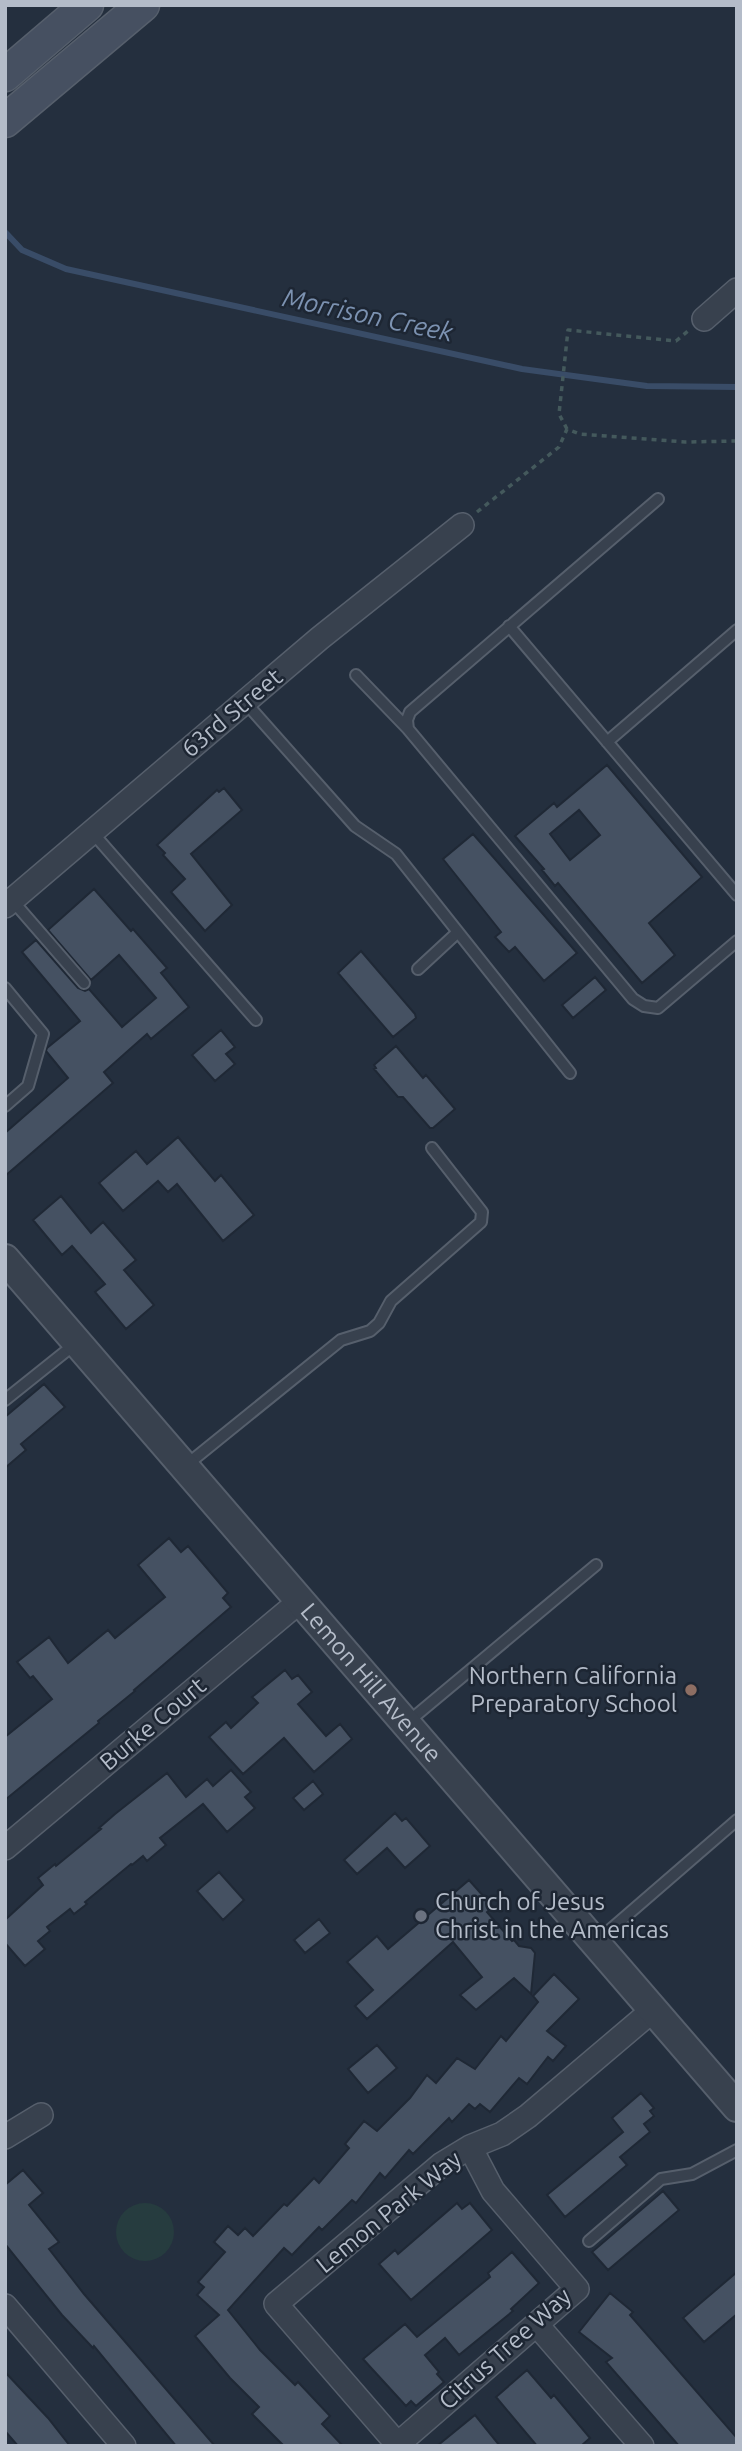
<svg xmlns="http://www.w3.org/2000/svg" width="742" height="2451" font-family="Ubuntu,sans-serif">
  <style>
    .pitch { fill: #263c3f }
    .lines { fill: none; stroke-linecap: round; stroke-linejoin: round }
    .stream { stroke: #394c67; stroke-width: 6 }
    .building { fill: #455162; stroke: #1f2835; stroke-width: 2; fill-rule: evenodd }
    .service-casing { stroke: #565f6c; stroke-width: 14 }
    .minor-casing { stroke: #565f6c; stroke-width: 26 }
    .tertiary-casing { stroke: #565f6c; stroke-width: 32 }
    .secondary-casing { stroke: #565f6c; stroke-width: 35 }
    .path { stroke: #44595c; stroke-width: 3.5; stroke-dasharray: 5 5; stroke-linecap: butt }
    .service { stroke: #38414e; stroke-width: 10 }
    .minor { stroke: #38414e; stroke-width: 23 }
    .tertiary { stroke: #38414e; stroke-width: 28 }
    .secondary { stroke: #465061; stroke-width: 32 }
    .education-dot { fill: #8d6e63; stroke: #1d2633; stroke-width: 2.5 }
    .worship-dot { fill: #6b7280; stroke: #1d2633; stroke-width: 2.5 }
    .labels { text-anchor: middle; stroke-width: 5; stroke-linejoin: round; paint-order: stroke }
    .street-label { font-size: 24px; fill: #b4bcc9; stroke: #1d2633 }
    .poi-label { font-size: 24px; fill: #b4bcc9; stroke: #1d2633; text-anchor: end }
    .water-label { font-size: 26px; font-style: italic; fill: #7c92b1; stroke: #1d2633 }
  </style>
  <rect width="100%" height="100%" fill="#242f3e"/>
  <path class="pitch" d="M116 2232a29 29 0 1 1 58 0a29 29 0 1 1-58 0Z"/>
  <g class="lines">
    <path class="stream" d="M5,232L22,250L66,269L522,369L647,386L737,387"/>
  </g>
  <path class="building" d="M607,765L702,877L649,923L675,955L642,983L558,883L555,886L542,870L544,869L515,836L554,803L557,807ZM579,810L600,835L570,860L550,834Z
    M224,788L242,810L191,854L232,905L205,931L171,892L185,879L163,855L165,853L157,845L217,790L219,792Z
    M473,834L577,953L544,981L515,947L509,952L495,937L501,932L443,859Z
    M94,889L131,931L133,929L167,968L161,973L189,1007L151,1039L147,1034L104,1072L113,1083L5,1176V1133L68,1078L46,1051L47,1048L80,1021L22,952L36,940L78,988L85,991L89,989L122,1027L156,998L119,955L91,980L48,930Z
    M361,951L415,1014L416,1018L393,1037L338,973Z
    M595,977L606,990L573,1018L562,1005Z
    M221,1030L235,1047L226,1054L235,1064L215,1081L192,1055Z
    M396,1046L423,1078L426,1075L455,1109L433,1128H430L403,1097H398L374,1069L376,1068L374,1065Z
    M178,1137L215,1181L221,1175L254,1215L223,1241L177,1184L168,1192L158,1181L123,1211L99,1183L136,1151L147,1164Z
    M61,1196L91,1233L103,1222L136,1260L124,1270L154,1305L126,1329L95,1292L105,1284L72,1246L62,1255L33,1220Z
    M44,1384L65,1407L21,1444L26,1450L5,1468V1417Z
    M169,1538L181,1552L188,1546L228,1593L223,1598L231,1607L134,1690L135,1691L98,1721L99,1723L5,1800V1737L52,1699L33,1676L30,1678L17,1662L49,1637L68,1663L108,1630L115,1638L165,1597L138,1565Z
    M285,1670L292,1679L298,1675L312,1692L298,1704L326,1736L340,1724L352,1739L314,1772L284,1738L243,1774L209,1737L226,1722L231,1728L258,1703L252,1697Z
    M231,1770L251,1792L245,1797L255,1808L227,1832L203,1804L160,1838L166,1845L147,1861L143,1856L132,1865L131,1864L85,1902L87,1904L74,1914L70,1909L47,1927L50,1931L38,1941L45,1949L25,1966L5,1943V1920L43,1885L38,1878L55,1864L56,1866L101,1829L99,1828L115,1814L167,1773L186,1797L207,1779L213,1786Z
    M313,1781L323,1794L304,1810L293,1798Z
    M395,1813L402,1821L406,1818L430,1846L405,1868L387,1848L357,1874L344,1860Z
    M219,1872L244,1900L223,1920L197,1891Z
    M469,1880L493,1907L487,1912L512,1941L514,1940L519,1946L531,1948L535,1953L531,1994L514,1978L476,2010L460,1995L482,1977L453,1942L367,2019L355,2006L373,1990L347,1962L377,1936L388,1949Z
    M319,1919L330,1933L305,1953L294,1940Z
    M554,1974L579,1999L547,2031L566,2046L553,2061L548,2057L527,2084L519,2078L490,2112L480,2104L475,2109L469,2104L452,2122L449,2118L413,2154L409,2150L385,2178L380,2173L356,2203L352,2200L322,2230L319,2227L292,2255L284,2248L228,2310L260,2350L295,2385L298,2382L330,2416L322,2424L343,2446H284L252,2414L259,2407L230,2378L195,2336L219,2315L197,2295L204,2287L198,2282L225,2252L214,2242L228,2226L238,2235L245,2228L253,2236L284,2204L287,2206L314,2178L319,2183L349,2148L345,2144L364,2121L377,2131L410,2098L427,2075L436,2083L457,2058L475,2069L501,2036L506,2041L538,2002L533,1996Z
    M377,2045L397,2068L368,2093L348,2069Z
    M641,2093L654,2108L650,2111L654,2116L644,2124L650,2132L620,2157L627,2165L565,2217L547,2195L623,2132L612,2118Z
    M23,2170L43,2193L29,2205L59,2242L49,2249L84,2294L215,2446H176L94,2346L93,2348L62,2315L5,2244V2185Z
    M663,2191L679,2210L608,2270L592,2252Z
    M457,2203L462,2209L470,2203L492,2230L411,2300L379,2264L395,2250L398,2254Z
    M512,2252L539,2283L511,2309L513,2311L459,2355L445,2338L425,2355L439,2372L437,2374L444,2382L416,2406L411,2401L406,2406L363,2359L405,2324L417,2337L490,2277L488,2273Z
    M737,2272V2314L704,2342L683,2318Z
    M610,2293L633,2312L630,2315L737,2438V2446H679L606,2362L612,2358L579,2332Z
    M527,2370L551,2398L554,2395L590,2438L581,2446H537L496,2397Z
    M5,2372L48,2418L70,2446H18L5,2431Z
    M475,2415L500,2446H437Z"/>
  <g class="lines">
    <defs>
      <path id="service" d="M658,499L410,712L407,720L408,729L633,999L644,1006L658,1008L737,941
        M509,626L737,895
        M356,675L408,729
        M245,702L355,826L396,854L570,1073
        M607,742L737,630
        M92,832L256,1020
        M12,900L84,983
        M418,969L458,932
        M5,988L43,1034L28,1086L5,1106
        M5,1400L75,1344
        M184,1467L341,1340L370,1331L379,1323L391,1301L481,1222L482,1212L432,1148
        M408,1722L596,1565
        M596,1942L737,1820
        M589,2241L661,2179L692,2174L737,2150"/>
      <path id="minor" d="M704,319L737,290
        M5,906L320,638L462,525
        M5,1848L300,1601
        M5,2137L41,2115
        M5,2306L124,2446
        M537,2325L642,2446
        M398,2444L577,2289L493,2191L470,2147
        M399,2446L276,2304L442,2164L470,2147L502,2134L528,2116L653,2010"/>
      <g id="tertiary">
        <path id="s1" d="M5,1259L737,2107"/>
      </g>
      <path id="secondary" d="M5,75L87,5
        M5,121L143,5"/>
    </defs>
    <use href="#service" class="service-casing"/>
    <use href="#minor" class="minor-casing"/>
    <use href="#tertiary" class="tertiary-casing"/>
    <use href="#secondary" class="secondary-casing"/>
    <path class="path" d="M567,429L559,414L568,330L676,341L688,331
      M477,512L559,447L567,429L580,434L685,442L737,441"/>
    <use href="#service" class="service"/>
    <use href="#minor" class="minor"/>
    <use href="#tertiary" class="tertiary"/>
    <use href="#secondary" class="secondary"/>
  </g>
  <circle class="education-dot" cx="691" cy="1690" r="7"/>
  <circle class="worship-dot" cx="421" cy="1916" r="7"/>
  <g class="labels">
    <g class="street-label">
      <text transform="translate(232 713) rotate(-40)" y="8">63rd Street</text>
      <text dy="8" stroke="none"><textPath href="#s1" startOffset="560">Lemon Hill Avenue</textPath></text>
      <text transform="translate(153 1724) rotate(-40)" y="8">Burke Court</text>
      <text transform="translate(389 2212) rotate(-39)" y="8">Lemon Park Way</text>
      <text transform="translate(505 2349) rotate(-42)" y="8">Citrus Tree Way</text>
    </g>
    <g class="poi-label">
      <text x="677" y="1684">Northern California<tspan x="677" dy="28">Preparatory School</tspan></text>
      <text x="435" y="1910" text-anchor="start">Church of Jesus<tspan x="435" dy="28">Christ in the Americas</tspan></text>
    </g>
    <g class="water-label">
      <text transform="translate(368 315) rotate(12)" y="9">Morrison Creek</text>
    </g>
  </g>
  <rect width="742" height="2451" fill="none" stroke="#b4bcc9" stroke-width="14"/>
</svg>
